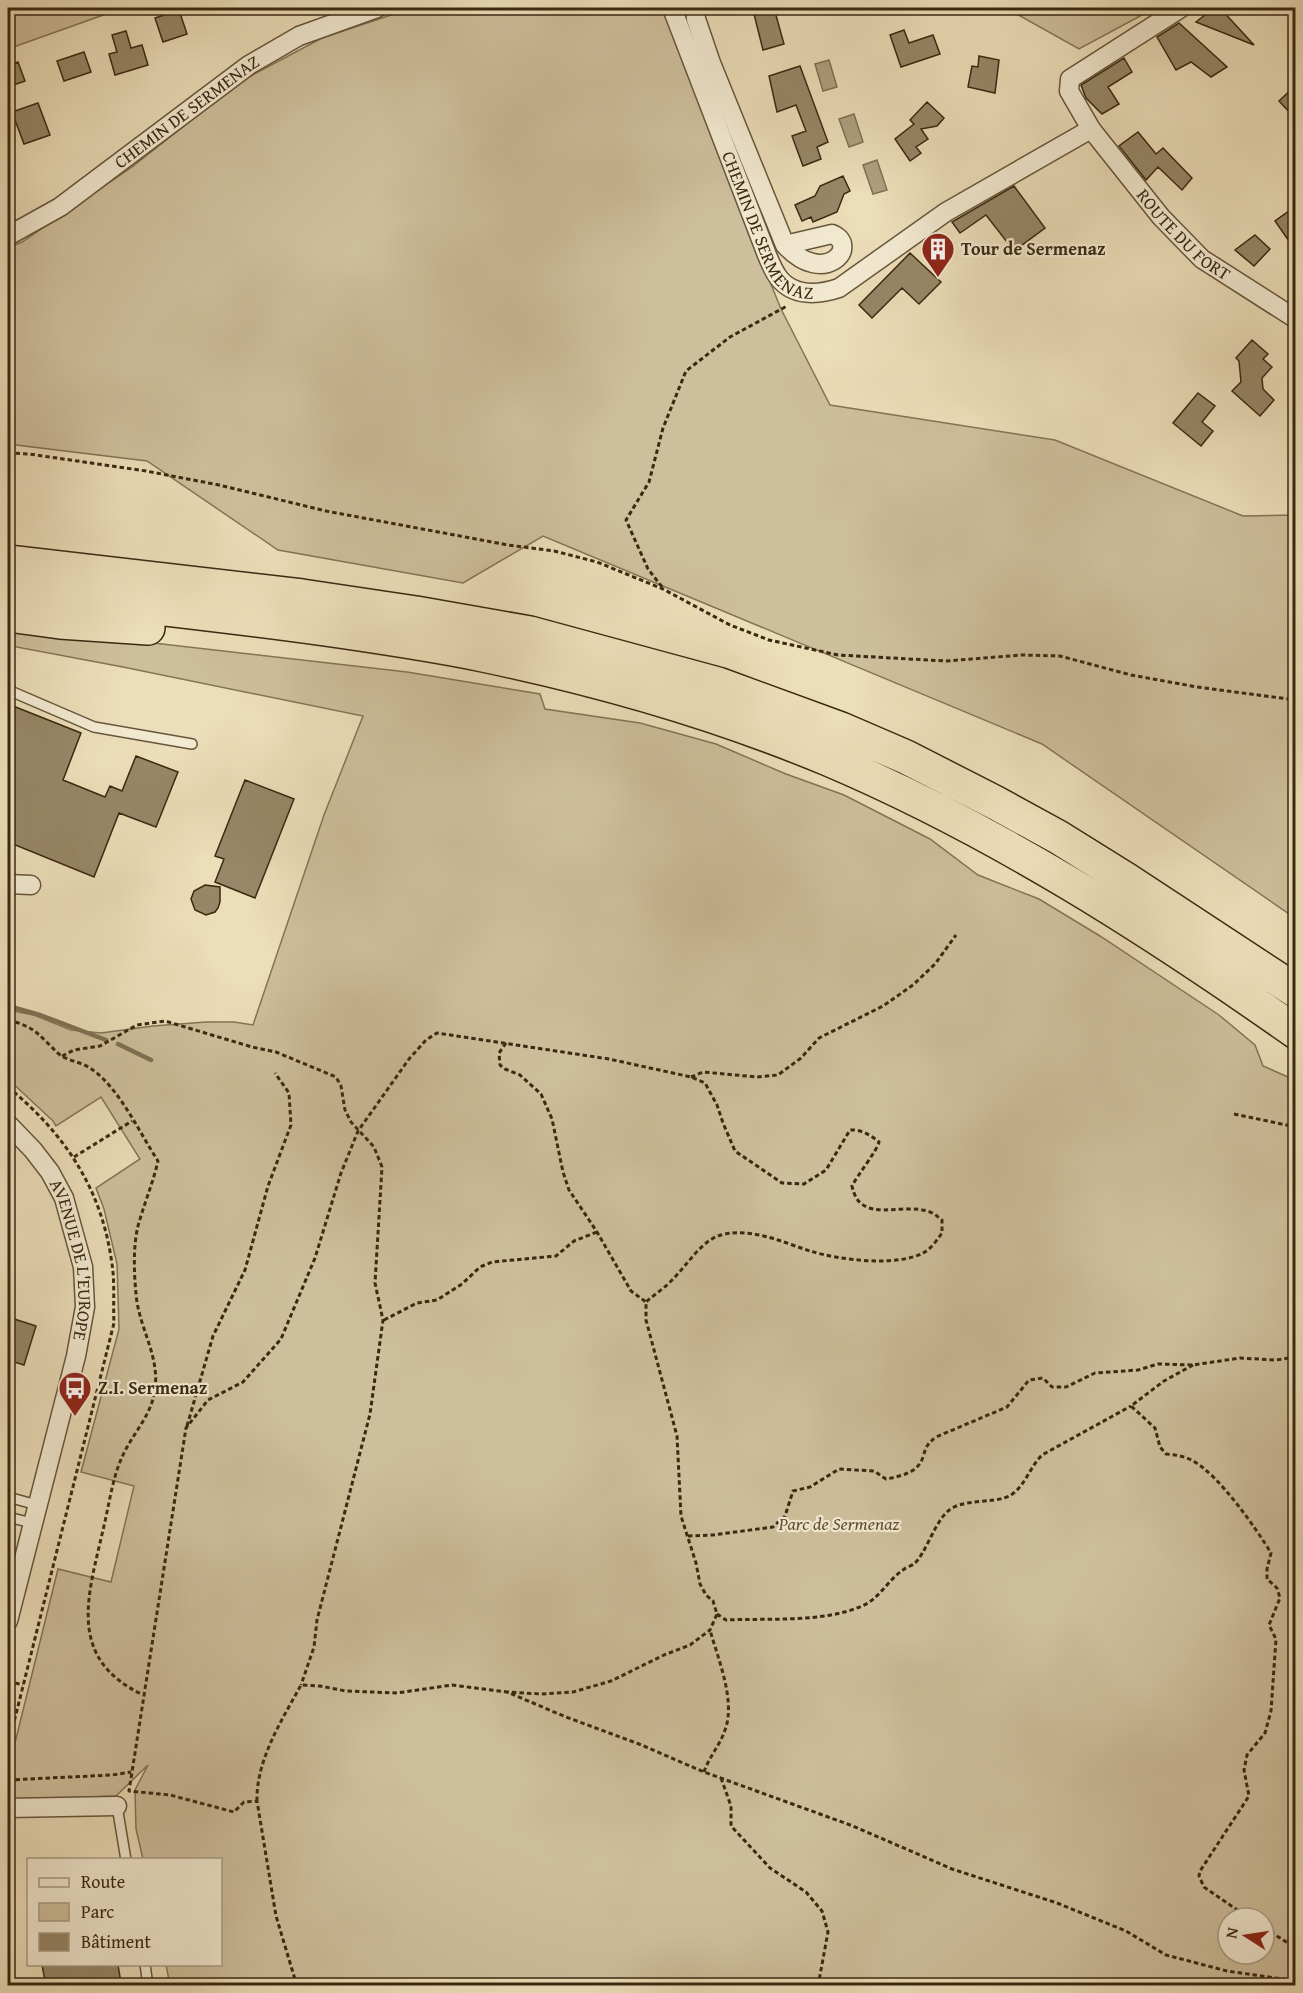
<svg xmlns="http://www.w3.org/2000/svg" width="1303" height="1993" font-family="'Gentium Book Plus',serif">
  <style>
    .green { fill: #cebf9c; stroke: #847456; stroke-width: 1.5; fill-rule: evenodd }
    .water { fill: #afa080; stroke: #807054; stroke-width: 1.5 }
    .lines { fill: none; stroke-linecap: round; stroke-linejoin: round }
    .stream { stroke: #807054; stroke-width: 4.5 }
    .building { fill: #978768; stroke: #3a2811; stroke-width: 1.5 }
    .lane-casing { stroke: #66563b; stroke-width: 12 }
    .street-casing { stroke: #66563b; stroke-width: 21 }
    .highway-casing { stroke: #3a2811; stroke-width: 36 }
    .path { stroke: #3a2811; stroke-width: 3; stroke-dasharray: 4.5 3; stroke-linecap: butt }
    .lane { stroke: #f3ead2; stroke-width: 9 }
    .street { stroke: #f3ead2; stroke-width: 18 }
    .highway { stroke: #ecdeb9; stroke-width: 33 }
    .labels { text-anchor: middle; stroke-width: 4.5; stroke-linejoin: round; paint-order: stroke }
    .street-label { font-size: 18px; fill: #3a2811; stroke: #f3ead2 }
    .poi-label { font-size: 18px; font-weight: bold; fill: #3a2811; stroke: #f3ead2; text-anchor: start }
    .park-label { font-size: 18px; font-style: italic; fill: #5f4e34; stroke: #f3ead2 }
  </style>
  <rect width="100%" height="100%" fill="#ecdeb9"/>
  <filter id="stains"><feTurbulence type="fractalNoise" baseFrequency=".00333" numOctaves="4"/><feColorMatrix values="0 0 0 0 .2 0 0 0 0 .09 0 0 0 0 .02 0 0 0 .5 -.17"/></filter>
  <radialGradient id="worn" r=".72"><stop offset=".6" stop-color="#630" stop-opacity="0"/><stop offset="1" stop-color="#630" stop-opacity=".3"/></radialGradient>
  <path class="green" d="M8,8H123L8,49Z
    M412,8H668L719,156L781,309L830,405L1055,440L1243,516L1295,515V918L1042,744L543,536L463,583L278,550L147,461L8,444V248L22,242L132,167L241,81L322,38Z
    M1017,8H1155L1079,49L1015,13Z
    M14,627L407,672L540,694L545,709L640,723L716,744L786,774L844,795L930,839L978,875L1039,899L1100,936L1219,1015L1255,1045L1263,1066L1295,1080V1985H170L166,1965L220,1964V1860L143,1859L136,1829L135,1790L148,1765L116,1796L12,1800L8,1792V1771L58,1569L111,1582L134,1486L81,1472L119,1329L117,1264L104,1209L96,1188L140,1159L101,1097L56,1126L53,1121L8,1079V1010L34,1015L71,1030L101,1033L153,1026L206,1022H234L253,1025L324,815L363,716L123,667L11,646ZM1228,1918H1264V1954H1228Z"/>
  <path class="water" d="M829,60L837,87L823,91L815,64Z
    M854,114L863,142L849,147L839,119Z
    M877,160L887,190L873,194L863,165Z"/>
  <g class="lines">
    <path class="stream" d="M8,1006L40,1015L106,1040
      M118,1044L151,1060"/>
  </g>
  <path class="building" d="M763,8H774L784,44L763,50L753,10Z
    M1214,8H1220L1254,45L1196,22Z
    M179,10L187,34L163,42L155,18Z
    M1179,23L1227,67L1211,77L1191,62L1176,70L1157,37Z
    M904,30L909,43L933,35L940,54L901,67L890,35Z
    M126,31L131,48L142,45L148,65L115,75L109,54L117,52L112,35Z
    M84,52L91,72L64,81L57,61Z
    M979,56L999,60L995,93L968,87L972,66L978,67Z
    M1124,58L1132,72L1108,87L1119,104L1102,114L1086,98L1081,85Z
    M18,62L25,81L8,87V66Z
    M800,66L828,142L817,147L821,159L803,166L792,136L806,131L796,105L777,112L769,76Z
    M1296,85V119L1279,101Z
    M927,102L944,118L937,126L921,129L928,139L916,147L921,153L910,161L895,139L914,124L910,120Z
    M38,103L50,135L24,144L12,112Z
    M1138,132L1156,154L1163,148L1192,178L1182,190L1158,167L1146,180L1119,146Z
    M843,176L850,191L844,194L837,212L813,222L811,217L802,221L795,205L815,196L820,186Z
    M1014,186L1045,228L1014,251L986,215L960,233L952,222Z
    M1296,206V251L1275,221Z
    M1255,235L1270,249L1254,266L1235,250Z
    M910,253L941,282L919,304L902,288L872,318L859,305Z
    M1252,340L1268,354L1263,359L1272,367L1262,378L1263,389L1274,400L1260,416L1232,391L1241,382L1239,361L1236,358Z
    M1198,393L1215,406L1202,422L1213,431L1201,446L1173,423Z
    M8,704L81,733L63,780L105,797L110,786L122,791L136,756L178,772L156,827L119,813L94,877L8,842Z
    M245,780L294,799L255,898L215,882L224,859L215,856Z
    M205,885L220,887V902L218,908L215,912L206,915L195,910L191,899L194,891Z
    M8,1317L36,1326L24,1365L8,1360Z
    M42,1965H118L121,1983L104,1986H46Z"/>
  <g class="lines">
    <defs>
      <path id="lane" d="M8,690L94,727L192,744
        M8,1497L37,1505
        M8,1517L32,1523
        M117,1806L126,1860
        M145,1964L148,1986"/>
      <g id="street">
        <path id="s1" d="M672,8L767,255C770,262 773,270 778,277C793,297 818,295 839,288L946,212L1091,129L1069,91L1070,79L1181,8"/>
        <path d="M695,8L696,19L711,63L785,245C824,288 861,246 832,234L785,245"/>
        <path id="s2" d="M1091,129L1161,217L1202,259L1296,319"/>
        <path id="s3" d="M8,236L60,207L249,65L299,36L377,8"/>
        <path d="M8,884L31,885"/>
        <path id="s4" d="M8,1124L33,1150L50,1172L64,1198L83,1267L85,1307L76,1356L8,1621"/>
        <path d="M8,1808L117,1806"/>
      </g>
      <path id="highway" d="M8,562L302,596L416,613L530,633L718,684L841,729L906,757L996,803L1058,837L1127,880L1296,991
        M8,591C118,604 229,615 339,631C387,638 435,645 483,655C598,679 720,714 828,759C995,830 1148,928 1296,1032
        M8,615L60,622L148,628"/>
    </defs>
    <use href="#lane" class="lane-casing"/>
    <use href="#street" class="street-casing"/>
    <use href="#highway" class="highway-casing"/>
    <path class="path" d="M8,453L29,454L146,471L219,485L326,511L508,545L554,551L597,562L663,589L730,625L769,640L838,655L946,661L1022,655L1060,656L1131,675L1197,687L1296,700
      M662,587L648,569L626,520L649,482L663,428L686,371L730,337L787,306
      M8,1020C37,1027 40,1037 60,1055C69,1061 81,1062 90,1068C119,1087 139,1132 158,1161C153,1183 144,1204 138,1226C133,1247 134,1272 136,1294C139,1330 162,1358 154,1395C149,1418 132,1435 123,1455C112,1478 109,1506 103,1530C88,1596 66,1658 143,1695
      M506,1043L499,1053L500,1065L505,1069L520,1075L541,1094L552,1119L563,1172L569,1190L597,1232L631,1291L646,1302
      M62,1056L74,1050L100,1046L137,1025L165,1021L252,1047L276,1052L336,1077L341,1086L345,1110L351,1122L374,1147L382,1167L375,1283L383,1320L370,1414L317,1620L314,1647L301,1685
      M691,1077L703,1072L757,1077L778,1075L801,1058L819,1038L883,1006L913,985L935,964L956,935
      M8,1087C65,1134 102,1189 112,1264C115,1283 113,1304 114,1323L8,1746
      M1234,1114L1296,1127
      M74,1157L132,1121
      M384,1320L417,1303L437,1300L462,1284L480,1267L492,1262L556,1256L574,1241L597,1232
      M1193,1365L1164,1381L1131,1406L1155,1428L1160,1447L1166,1454C1176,1455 1185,1456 1193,1461C1218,1474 1256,1528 1271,1553L1267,1569V1579L1277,1588L1280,1598L1269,1625L1276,1639L1271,1711L1265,1733L1247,1755L1244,1770L1249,1796L1200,1871L1199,1876L1204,1887L1249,1918
      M187,1426L213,1336L245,1270L268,1186L291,1125L289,1093L275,1073
      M688,1536L713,1535L773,1527L785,1516L793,1491L810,1487L839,1469L874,1471L886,1479C901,1476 918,1473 923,1457C926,1447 927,1444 936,1437L1007,1407L1029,1380L1043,1378L1052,1387H1066L1095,1373L1138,1370L1158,1364L1193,1365L1240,1358L1276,1360L1296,1357
      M717,1614L726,1620C769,1618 823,1623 862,1606C879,1599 888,1580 903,1570C906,1567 912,1566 915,1563C925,1554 934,1525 946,1513C960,1497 994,1505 1011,1495C1025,1486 1030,1467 1042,1455L1131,1406
      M8,1681L23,1685
      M704,1772C709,1757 720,1745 725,1730C736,1701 718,1659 710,1630
      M721,1778L731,1806V1826L770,1868L806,1892L822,1911L828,1932L818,1986
      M8,1780L112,1775L131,1772
      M257,1801C256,1760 282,1720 301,1685L320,1686L346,1691L397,1693L452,1685L507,1692L566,1717L639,1744L704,1772L853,1826L952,1869L1057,1903L1126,1931L1166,1955L1227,1971L1296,1981
      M1264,1928L1296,1948
      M8,1947L14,1986
      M297,1986L276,1916L257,1801L244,1802L234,1812L170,1795L129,1791L186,1428L208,1400L243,1382L281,1339L315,1258L341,1173L358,1131L409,1059L426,1040L437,1033L609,1059L691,1077L705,1083L717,1105L723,1123L735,1151L782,1183L804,1184L826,1170L850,1130C860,1129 871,1135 879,1142C878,1149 857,1176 852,1186C860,1226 903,1201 930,1212C935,1214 938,1217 942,1220V1233C937,1240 931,1249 923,1253C896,1267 839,1260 810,1251C782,1242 751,1227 721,1235C702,1240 687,1265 674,1278C666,1287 655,1294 646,1302V1320L677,1436L681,1516L696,1563L700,1584L706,1595L713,1601L717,1614L710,1630L690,1645L664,1655L611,1681L573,1692L541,1694L507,1692"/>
    <use href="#lane" class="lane"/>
    <use href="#street" class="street"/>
    <use href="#highway" class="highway"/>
  </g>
  <defs>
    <symbol id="building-pin" viewBox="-11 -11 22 30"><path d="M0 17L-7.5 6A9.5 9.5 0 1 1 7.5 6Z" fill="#8f2418" stroke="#f3ead2"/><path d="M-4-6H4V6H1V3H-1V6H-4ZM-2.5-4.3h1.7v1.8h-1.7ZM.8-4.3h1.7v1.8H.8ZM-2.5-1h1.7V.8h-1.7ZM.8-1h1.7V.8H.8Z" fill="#fff"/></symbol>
    <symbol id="bus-pin" viewBox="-11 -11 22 30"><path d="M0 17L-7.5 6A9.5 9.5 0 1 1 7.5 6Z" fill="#8f2418" stroke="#f3ead2"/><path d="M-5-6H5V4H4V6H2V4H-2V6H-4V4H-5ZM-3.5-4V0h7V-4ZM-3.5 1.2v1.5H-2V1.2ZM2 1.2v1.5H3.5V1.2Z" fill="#fff"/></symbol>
  </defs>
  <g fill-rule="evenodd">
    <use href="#building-pin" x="919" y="230" width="38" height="52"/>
    <use href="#bus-pin" x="56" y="1369" width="38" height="52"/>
  </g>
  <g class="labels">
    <g class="street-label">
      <text dy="6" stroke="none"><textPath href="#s3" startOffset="218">CHEMIN DE SERMENAZ</textPath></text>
      <text dy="6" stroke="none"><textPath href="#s1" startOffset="242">CHEMIN DE SERMENAZ</textPath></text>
      <text dy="6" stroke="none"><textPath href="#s2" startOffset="141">ROUTE DU FORT</textPath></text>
      <text dy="6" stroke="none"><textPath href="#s4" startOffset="156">AVENUE DE L'EUROPE</textPath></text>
    </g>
    <g class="poi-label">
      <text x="961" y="255">Tour de Sermenaz</text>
      <text x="98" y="1394">Z.I. Sermenaz</text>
    </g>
    <g class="park-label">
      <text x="839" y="1530">Parc de Sermenaz</text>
    </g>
  </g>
  <rect width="1303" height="1993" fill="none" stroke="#ecdeb9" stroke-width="30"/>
  <rect x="9" y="9" width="1285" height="1975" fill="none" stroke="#3a2811" stroke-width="3"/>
  <rect x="15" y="15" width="1273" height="1963" fill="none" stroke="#3a2811" stroke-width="1.5"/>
  <rect x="27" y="1858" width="195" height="108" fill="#f3ead2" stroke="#a99c85" stroke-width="1.5"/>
  <rect x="39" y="1878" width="30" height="9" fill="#f3ead2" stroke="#a99c85" stroke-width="1.5"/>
  <text x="81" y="1888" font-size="18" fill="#3a2811">Route</text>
  <rect x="39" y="1903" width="30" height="18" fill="#cebf9c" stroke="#a99c85" stroke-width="1.5"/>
  <text x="81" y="1918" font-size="18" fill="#3a2811">Parc</text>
  <rect x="39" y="1933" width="30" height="18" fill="#978768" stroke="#a99c85" stroke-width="1.5"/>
  <text x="81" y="1948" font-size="18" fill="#3a2811">Bâtiment</text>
  <g transform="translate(1246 1936) rotate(282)"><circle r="28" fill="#f3ead2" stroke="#a99c85" stroke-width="1.5"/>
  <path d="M0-4.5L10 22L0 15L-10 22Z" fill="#8f2418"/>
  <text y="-9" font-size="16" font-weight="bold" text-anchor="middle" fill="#3a2811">N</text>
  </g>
  <rect width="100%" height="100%" filter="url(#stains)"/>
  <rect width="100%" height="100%" fill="url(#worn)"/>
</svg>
